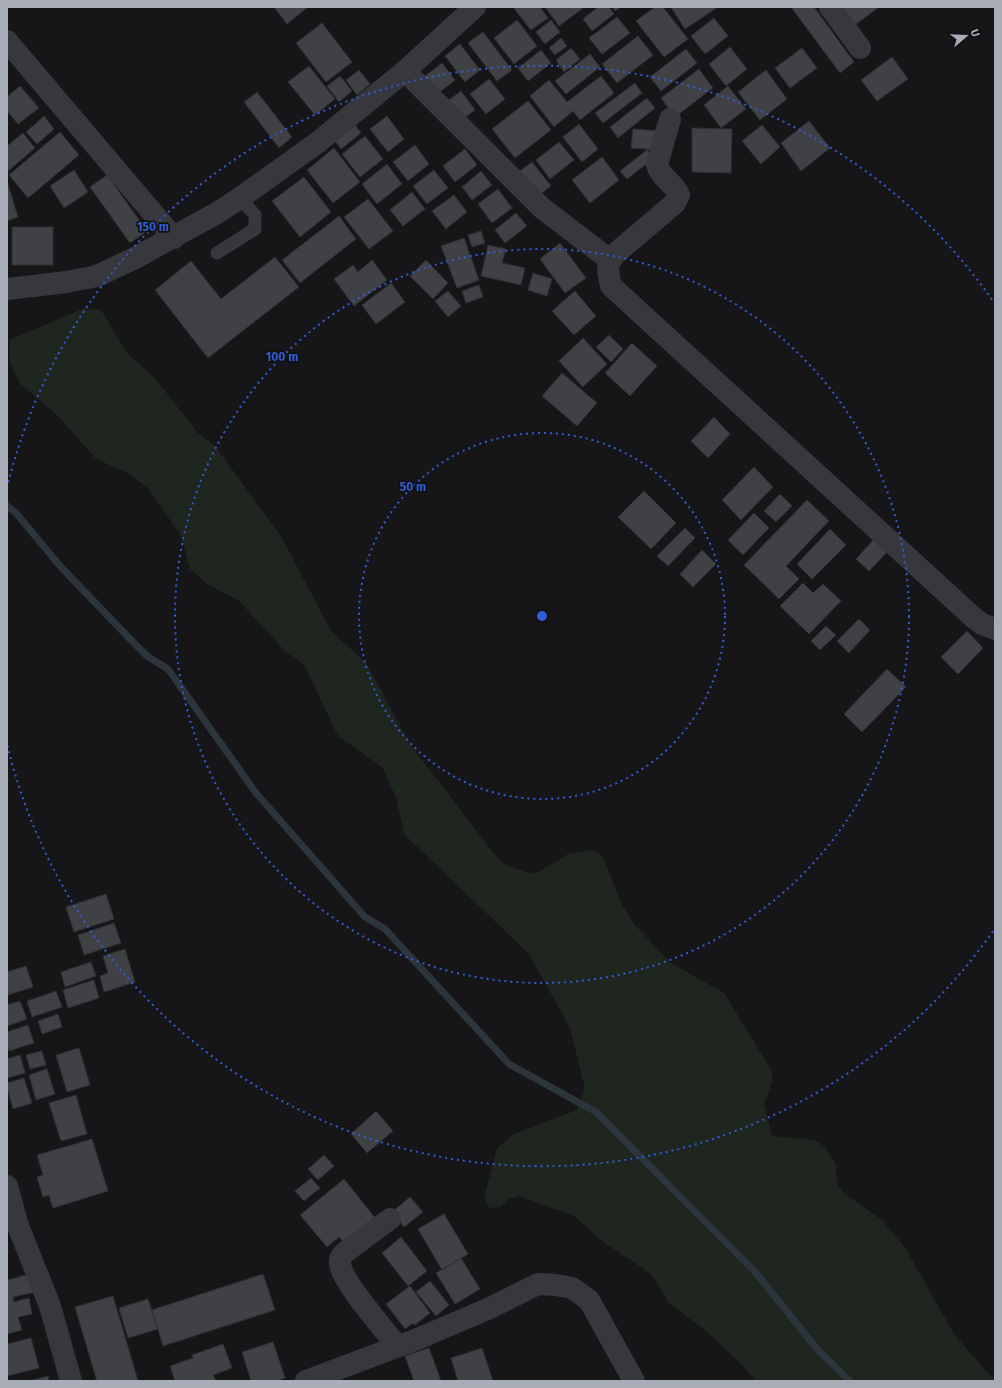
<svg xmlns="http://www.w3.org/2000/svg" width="1002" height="1388" font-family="'Fira Sans',sans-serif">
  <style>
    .green { fill: #1e261f }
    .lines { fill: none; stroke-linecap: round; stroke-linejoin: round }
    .stream { stroke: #2c353c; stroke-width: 7 }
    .building { fill: #404145; stroke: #303034 }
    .service { stroke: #37383d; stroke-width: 13 }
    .minor { stroke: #37383d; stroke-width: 22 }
    .ring { fill: none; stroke: #325cd3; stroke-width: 2; stroke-dasharray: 2 4 }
    .centre { fill: #325cd3; stroke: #111113; stroke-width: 2 }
    .ring-label { font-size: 12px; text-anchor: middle; font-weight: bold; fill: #325cd3; stroke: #111113; stroke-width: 3.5; stroke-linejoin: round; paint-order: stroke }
  </style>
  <rect width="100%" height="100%" fill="#161618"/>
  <path class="green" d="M85,308L101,310L127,353L155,378L197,432L215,446L281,536L331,631L366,663L412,747L497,857L506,865L528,873L539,872L568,854L594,850L603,857L621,903L634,924L671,963L724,993L772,1071V1082L764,1104L772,1136L815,1140L824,1146L836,1164L837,1184L845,1194L882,1220L906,1249L954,1334L986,1371L995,1379V1381H756L739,1362L706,1331L669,1303L651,1274L603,1242L574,1216L519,1196L508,1199L500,1207L489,1208L484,1198L497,1148L514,1134L577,1110L585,1089L570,1028L529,954L404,834L397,800L383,768L338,736L304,665L284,650L239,601L207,584L190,569L181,536L148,488L128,473L96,459L57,415L20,384L10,362L9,340Z"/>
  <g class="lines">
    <path class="stream" d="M7,506L16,513L60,566L131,640L147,656L168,669L256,793L365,917L385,929L509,1064L596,1112L757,1274L818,1350L850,1381"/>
  </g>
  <path class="building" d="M274,7H308L287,24Z
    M513,7H540L548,18L531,30Z
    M545,7H582L583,8L559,26Z
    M598,7H609L614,14L592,31L583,19Z
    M612,7H621L615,11Z
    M655,7H663L688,39L664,57L636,21Z
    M671,7H718L685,29Z
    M791,7H814L854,62L840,73Z
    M838,7H879L852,27Z
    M617,17L630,33L602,54L589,38Z
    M714,18L728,36L705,54L691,36Z
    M517,20L537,46L514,64L494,38Z
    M551,20L560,32L545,44L536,32Z
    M322,23L352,62L326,82L296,43Z
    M483,32L512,70L497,81L468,43Z
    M638,36L653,55L617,83L602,64Z
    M561,38L567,46L555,55L549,48Z
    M460,44L480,70L465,82L445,56Z
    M730,47L747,69L726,86L709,64Z
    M571,48L580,59L564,72L556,60Z
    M802,48L817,68L790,88L775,68Z
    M686,49L697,63L661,91L650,77Z
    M541,50L551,63L528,81L518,68Z
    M590,54L600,67L566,94L555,81Z
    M892,57L908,79L877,101L861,80Z
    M442,63L455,80L435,96L421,79Z
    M309,66L335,99L315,115L288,82Z
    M699,69L713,88L675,117L661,98Z
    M359,70L370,84L357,95L346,80Z
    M766,70L787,99L760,120L738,92Z
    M340,76L352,91L339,102L327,86Z
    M601,76L614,93L580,120L573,111L554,127L530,96L549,80L567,102Z
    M489,79L505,99L486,114L470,94Z
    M635,83L642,93L603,123L595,113Z
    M20,86L39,108L18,124L7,111V97Z
    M728,86L746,109L721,128L704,105Z
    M461,91L475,110L459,122L445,103Z
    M257,92L292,137L279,148L244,102Z
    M647,98L655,108L618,138L610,127Z
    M528,101L551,130L515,158L492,129Z
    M44,116L54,129L37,144L26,132Z
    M387,116L404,139L388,152L370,129Z
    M809,121L830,148L801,171L781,143Z
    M354,123L361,133L341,149L334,139Z
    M579,124L598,149L582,162L563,137Z
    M762,125L780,147L761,164L742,141Z
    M692,128L732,129L731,173L692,172Z
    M633,129L660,131L659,150L631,148Z
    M60,132L79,155L28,198L9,175Z
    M23,133L35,148L8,171L7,146Z
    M365,136L383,159L360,177L342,154Z
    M559,142L574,160L550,179L536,160Z
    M415,145L429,164L408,181L393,162Z
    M334,148L360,182L333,203L307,170Z
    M465,149L477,165L455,182L443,166Z
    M647,150L654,158L627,179L620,171Z
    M602,157L619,180L590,203L572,180Z
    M532,162L551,186L536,197L517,173Z
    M387,164L402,184L377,204L362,184Z
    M74,170L88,192L64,208L50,186Z
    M434,170L448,188L427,204L413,186Z
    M481,171L492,185L472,200L462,187Z
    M107,175L147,231L130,243L90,187Z
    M304,177L331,212L300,237L272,201Z
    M7,181L18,217L7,221Z
    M498,189L512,208L492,223L478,204Z
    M412,192L425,209L403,226L390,210Z
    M454,195L467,212L446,229L432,211Z
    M368,199L393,231L369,249L344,217Z
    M516,213L527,226L505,243L495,230Z
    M339,216L356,239L300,283L282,260Z
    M12,227H53V265H12Z
    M481,231L485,243L472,247L468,235Z
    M464,238L479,280L457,288L441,246Z
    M560,243L586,278L565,293L540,259Z
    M488,245L506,249L502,263L525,268L521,285L481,276Z
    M275,257L299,287L208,358L155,290L191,261L221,299Z
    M372,260L387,280L354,306L334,279L353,265L358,272Z
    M426,260L448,283L433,299L410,276Z
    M533,273L552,279L547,296L528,290Z
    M391,283L405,302L376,324L362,305Z
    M479,285L483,297L466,303L462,291Z
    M448,291L461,306L448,317L435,301Z
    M575,291L596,316L574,335L552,311Z
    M609,335L623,349L611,362L596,347Z
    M583,338L607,364L583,387L559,361Z
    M632,343L657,366L630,396L605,373Z
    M562,373L597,403L577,426L542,396Z
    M714,417L730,434L708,458L691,441Z
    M754,467L773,487L741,520L722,500Z
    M644,491L676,523L651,549L618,517Z
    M780,494L792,506L776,522L764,511Z
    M807,500L829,521L786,566L799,579L779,599L744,565Z
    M754,513L769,528L743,555L728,540Z
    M685,528L695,538L668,566L657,556Z
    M830,529L846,545L812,579L797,564Z
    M875,538L888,551L869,571L856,559Z
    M702,550L716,564L693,587L680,574Z
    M803,583L813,593L823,584L841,601L809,634L780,606Z
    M859,619L870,630L849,653L837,641Z
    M826,626L836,635L820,650L811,641Z
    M967,631L983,648L958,674L941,657Z
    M887,669L906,687L862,732L844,714Z
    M106,894L114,919L74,932L66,907Z
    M114,923L121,943L84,955L78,935Z
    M125,949L135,982L104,992L100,976L108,973L103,956Z
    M91,962L96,976L65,987L61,972Z
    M26,966L33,987L8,995L7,972Z
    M94,980L99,998L68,1008L63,990Z
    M56,991L62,1007L32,1017L27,1001Z
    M20,1001L27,1019L7,1026V1005Z
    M58,1014L62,1027L42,1034L38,1021Z
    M28,1025L34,1043L9,1051L7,1044V1032Z
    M79,1048L90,1085L67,1092L56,1055Z
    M42,1051L46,1065L30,1069L26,1055Z
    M20,1055L25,1073L7,1078V1059Z
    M47,1069L55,1094L36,1100L29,1075Z
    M24,1078L32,1103L13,1109L7,1087V1083Z
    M76,1095L87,1134L61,1141L49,1103Z
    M376,1111L393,1131L367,1153L351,1134Z
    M92,1139L108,1191L53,1208L49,1195L43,1197L37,1177L43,1175L37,1155Z
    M324,1155L334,1166L318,1180L308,1169Z
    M311,1178L320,1188L304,1201L295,1191Z
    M344,1179L376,1219L345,1244L339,1237L327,1247L300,1215Z
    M410,1197L423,1212L404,1227L392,1212Z
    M444,1214L468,1254L442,1270L418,1229Z
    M401,1237L427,1271L408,1286L382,1253Z
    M461,1258L480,1289L455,1304L436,1273Z
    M30,1274L35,1292L13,1297L14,1302L29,1298L32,1314L18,1317L22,1330L7,1334V1280Z
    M263,1274L275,1310L163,1346L152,1310Z
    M430,1281L449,1305L436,1316L416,1292Z
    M410,1286L430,1313L415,1325L413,1323L405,1329L386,1304Z
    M113,1296L138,1381H97L75,1307Z
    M148,1299L158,1329L128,1338L119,1308Z
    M31,1338L39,1368L7,1376V1344Z
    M273,1342L285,1378L276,1381H251L242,1352Z
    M223,1344L232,1368L213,1375L216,1381H175L170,1366L193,1358L192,1355Z
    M429,1348L441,1381H414L405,1356Z
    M482,1348L493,1381H458L451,1358Z
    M48,1376L49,1381H29Z"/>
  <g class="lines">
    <path class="service" d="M217,253L255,229V215L240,198"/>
    <path class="minor" d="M830,7L860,48
      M7,41L174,238
      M405,71L542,208L610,260
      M670,119L657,165C660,177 674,183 679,195L675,203L615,254C605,266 608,272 611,286L974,618L982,624L995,629
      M7,289L67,282L97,276L137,257L217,213L240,198L317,143L405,71L475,7
      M7,1186L18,1226L50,1306L71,1381
      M390,1219L344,1253C341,1257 339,1259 340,1264C342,1282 385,1330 397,1346
      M306,1381L415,1340L490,1308L538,1284L556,1285L572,1288L589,1300L634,1381"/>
  </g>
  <g class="ring">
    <circle cx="542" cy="616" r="183"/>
    <circle cx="542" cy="616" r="367"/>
    <path d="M993 931A550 550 0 0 1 7 744M7 488A550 550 0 0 1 993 301"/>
  </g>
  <circle cx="542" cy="616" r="6" class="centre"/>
  <g class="ring-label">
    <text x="153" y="231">150 m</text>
    <text x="282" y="361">100 m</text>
    <text x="413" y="491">50 m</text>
  </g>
  <rect width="1002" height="1388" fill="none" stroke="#a8adb8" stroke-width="16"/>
  <g transform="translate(966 36) rotate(71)" stroke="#111113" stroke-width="3" paint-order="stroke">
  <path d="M0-3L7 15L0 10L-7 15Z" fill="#a8adb8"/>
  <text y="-6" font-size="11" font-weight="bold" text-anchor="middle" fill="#a8adb8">U</text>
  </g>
</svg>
